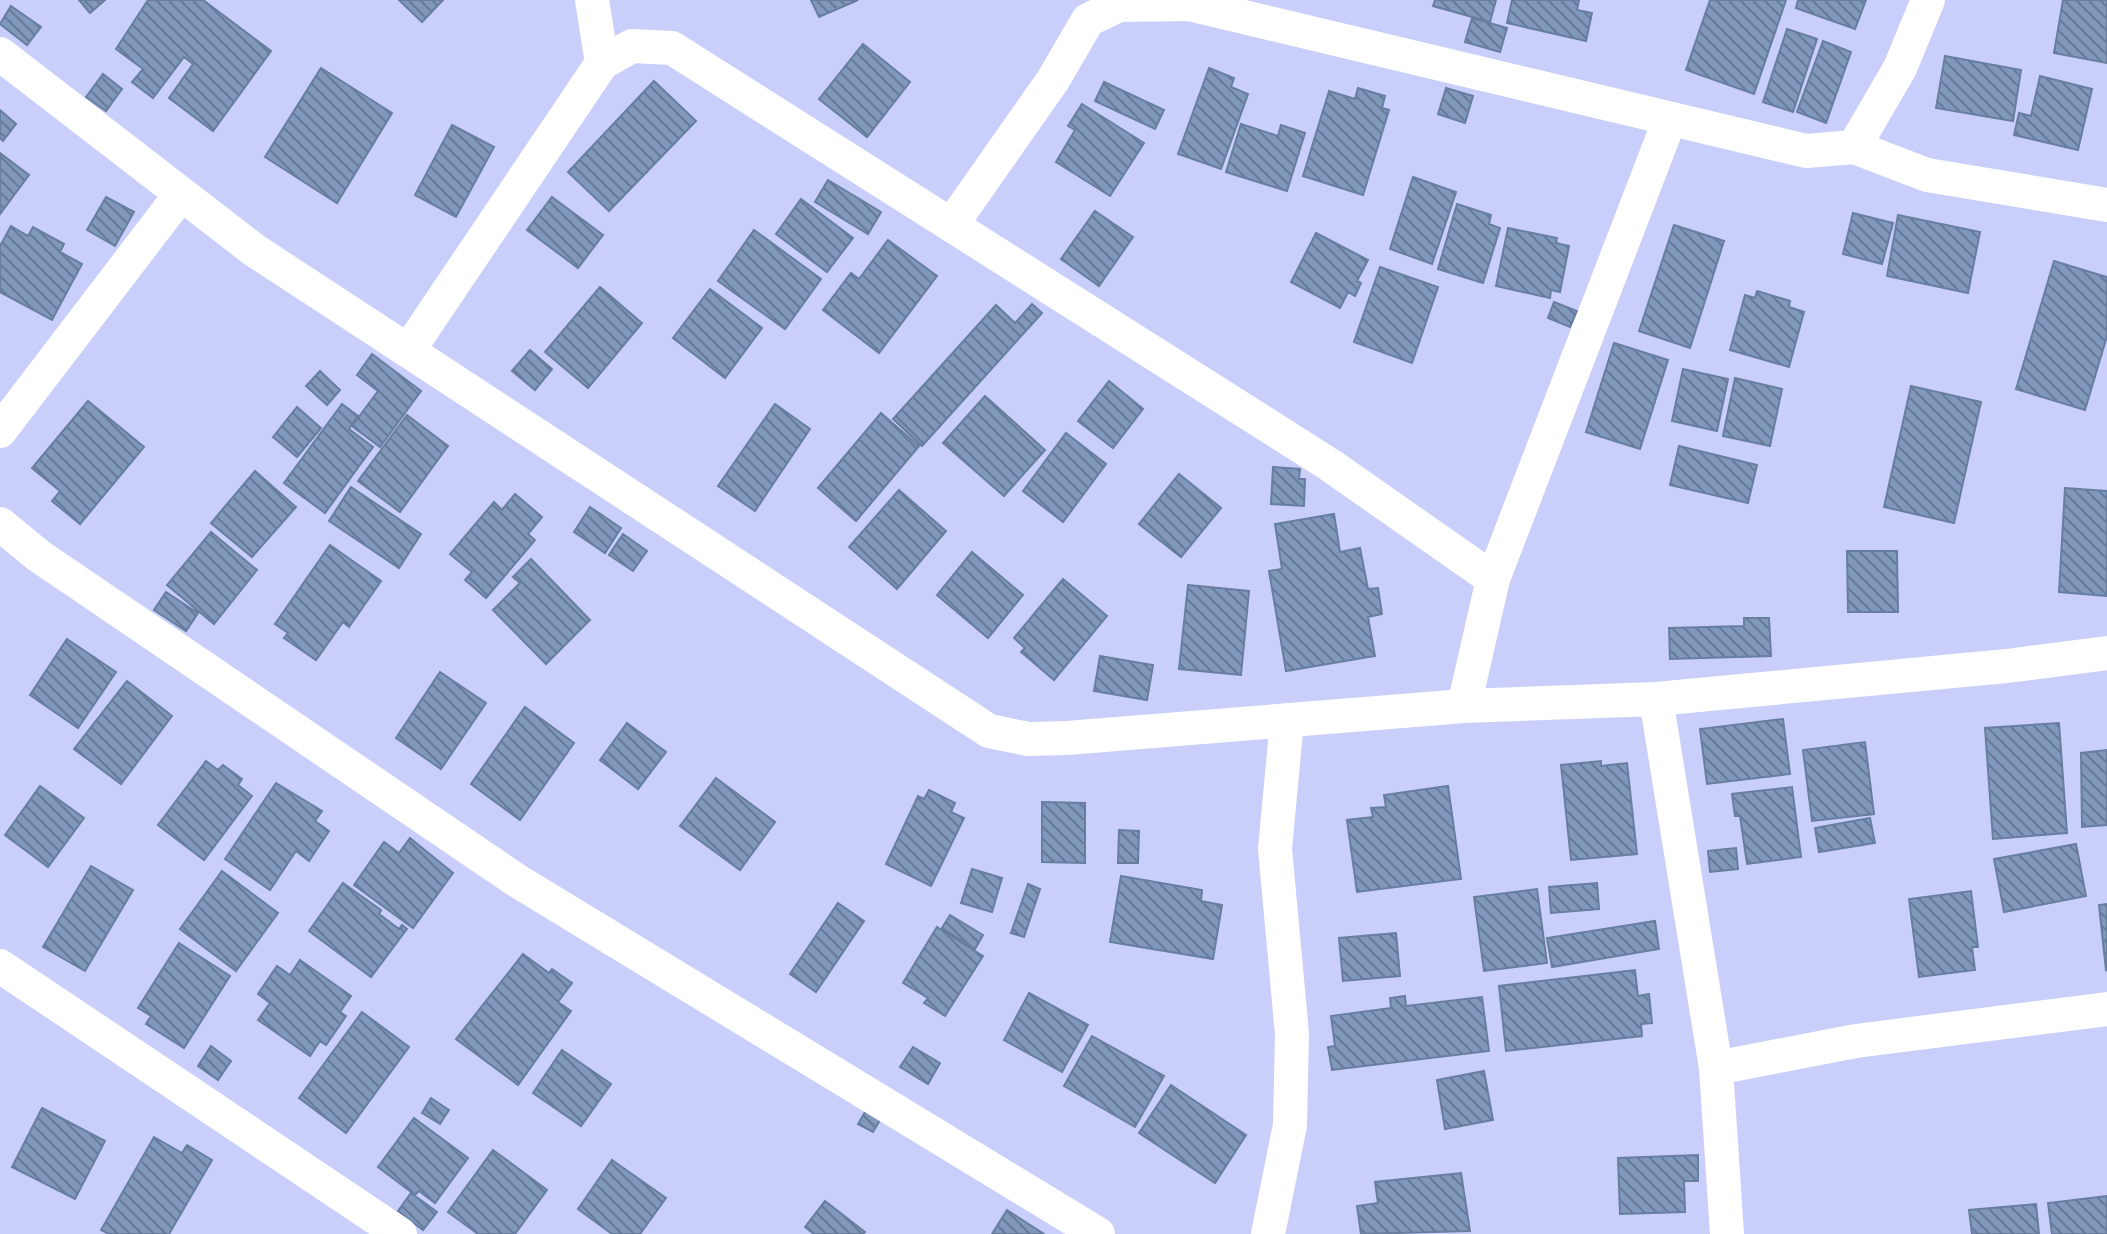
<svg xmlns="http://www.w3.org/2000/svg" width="2107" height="1234" font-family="'Asap Condensed',sans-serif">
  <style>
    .building { fill: url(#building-back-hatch); stroke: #677ea0; stroke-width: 2 }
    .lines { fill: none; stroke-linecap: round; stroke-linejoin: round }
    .street { stroke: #fff; stroke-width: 34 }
  </style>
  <defs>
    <pattern id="building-back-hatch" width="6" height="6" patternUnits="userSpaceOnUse" patternTransform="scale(2)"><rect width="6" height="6" fill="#8098bc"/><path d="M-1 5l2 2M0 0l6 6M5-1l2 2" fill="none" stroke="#677b98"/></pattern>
  </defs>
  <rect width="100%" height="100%" fill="#c9cffa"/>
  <path class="building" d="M79,0H105L90,13Z
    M148,0H203L271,51L213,131L169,98L193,64L184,57L153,98L132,82L143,69L116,49Z
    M399,0H443L422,22Z
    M811,0H858L819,17Z
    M1435,0H1496L1490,22L1433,6Z
    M1512,0H1579L1577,10L1592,13L1586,41L1507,23Z
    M1710,0H1786L1754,94L1686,70Z
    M1798,0H1866L1855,29L1796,8Z
    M2063,0H2107V63L2054,53Z
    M11,6L41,27L27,45L0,24Z
    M1472,18L1507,28L1500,52L1465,42Z
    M1787,29L1817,39L1793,112L1763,102Z
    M1823,41L1851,52L1826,123L1797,112Z
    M863,44L910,82L867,137L819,99Z
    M1945,56L2021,70L2013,121L1936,108Z
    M321,68L392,113L337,203L265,157Z
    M1209,68L1234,78L1231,87L1248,94L1221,169L1178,154Z
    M103,74L122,89L106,111L86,97Z
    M2040,76L2092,89L2078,150L2014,135L2019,113L2031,116Z
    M654,81L696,121L609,211L568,172Z
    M1104,82L1164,110L1155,129L1095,101Z
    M1358,88L1385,96L1382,108L1389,110L1363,195L1303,176L1329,91L1355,99Z
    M1446,88L1473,96L1465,123L1438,114Z
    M1082,104L1144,143L1110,196L1056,162L1075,130L1068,126Z
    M0,110L16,124L3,141L0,138Z
    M1241,124L1278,136L1281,125L1305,133L1287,191L1226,172Z
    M452,125L494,147L456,217L415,195Z
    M0,153L29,175L0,214Z
    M1413,177L1456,192L1432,264L1390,249Z
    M828,180L881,212L868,234L815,202Z
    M106,197L134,212L115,246L87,230Z
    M552,197L603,235L578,268L527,230Z
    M801,199L853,238L827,272L776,234Z
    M1457,204L1491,215L1489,224L1500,228L1483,283L1438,269Z
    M1095,211L1133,237L1099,286L1061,259Z
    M1853,213L1893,223L1882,264L1843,254Z
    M1898,215L1980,232L1968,293L1887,276Z
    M1674,225L1724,241L1690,348L1639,331Z
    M11,226L28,236L33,227L64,244L60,252L82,264L52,320L0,292V246Z
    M1508,228L1557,238L1556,243L1569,246L1560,292L1551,290L1550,298L1496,286Z
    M754,230L821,279L785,329L718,281Z
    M1316,233L1368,260L1357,281L1361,283L1355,296L1348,292L1340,308L1291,282Z
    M888,240L937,276L879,353L823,310L851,273L859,279Z
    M2054,261L2107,277V336L2085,410L2016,389Z
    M1380,267L1438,287L1412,363L1354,342Z
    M600,287L642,323L588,388L545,352Z
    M710,289L762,328L725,378L673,338Z
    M1757,291L1790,301L1789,307L1804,312L1789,367L1730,350L1745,295L1755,298Z
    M1554,302L1577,311L1570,327L1548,318Z
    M1032,304L1042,313L922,446L893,419L996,305L1015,323Z
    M1614,343L1668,360L1640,449L1586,432Z
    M530,350L552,369L535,390L512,371Z
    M372,354L421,391L380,447L352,426L378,391L357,375Z
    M1683,369L1728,379L1717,431L1672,421Z
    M320,371L340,390L327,405L306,386Z
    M1735,378L1782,389L1770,446L1723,436Z
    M1109,381L1143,409L1113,448L1078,421Z
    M1911,386L1981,402L1954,523L1884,507Z
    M985,396L1045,450L1004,496L943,443Z
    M88,401L144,447L80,524L52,501L60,491L32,468Z
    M342,404L358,416L349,429L373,447L325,513L284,483Z
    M775,404L810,429L755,511L718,486Z
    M297,407L321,428L297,457L273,437Z
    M881,413L919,446L856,521L818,488Z
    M407,415L448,446L400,512L358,481Z
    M1066,433L1106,464L1063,522L1023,491Z
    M1679,446L1757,465L1748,503L1670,485Z
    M1273,467L1300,469L1299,479H1305L1304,506L1271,504Z
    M255,471L296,507L252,557L211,523Z
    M1179,474L1221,508L1181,557L1139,524Z
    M351,487L421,534L399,568L329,521Z
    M2065,488L2107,491V596L2059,592Z
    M899,490L946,531L897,589L849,547Z
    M515,494L542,517L528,534L535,540L486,598L465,580L472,572L450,554L494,502L502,510Z
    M590,507L621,528L605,553L574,532Z
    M1334,514L1340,552L1360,548L1368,589L1378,588L1382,614L1368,617L1375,656L1286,671L1269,571L1282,569L1275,524Z
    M211,532L257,570L214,624L167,585Z
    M623,534L647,551L633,571L609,555Z
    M330,545L381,581L349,627L343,622L316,660L284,638L288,633L275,624Z
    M1847,551H1897L1898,612H1848Z
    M972,552L1023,595L988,638L937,595Z
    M531,559L590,620L546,664L493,610L520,583L513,577Z
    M1063,579L1107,616L1054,680L1021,652L1025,648L1014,638Z
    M1188,585L1249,591L1241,675L1179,669Z
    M166,592L198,613L186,631L154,610Z
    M1744,618H1769L1771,656L1670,659L1669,628L1744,626Z
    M67,639L116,672L78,728L30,695Z
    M1100,656L1153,665L1147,700L1094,691Z
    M440,672L486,703L441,769L396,738Z
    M127,681L172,716L121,784L74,749Z
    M525,707L574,743L520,820L471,784Z
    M1783,719L1790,774L1707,784L1700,729Z
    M627,723L666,752L638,789L600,760Z
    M2059,723L2067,833L1993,839L1985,728Z
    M1865,742L1874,814L1812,821L1803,750Z
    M2107,750V825L2082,827L2081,753Z
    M206,761L218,770L223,765L242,779L238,785L252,796L204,860L158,825Z
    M1601,761V766L1627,763L1637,854L1571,860L1561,765Z
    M716,778L775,822L740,870L680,826Z
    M276,783L322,811L315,821L329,831L309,861L296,851L270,890L225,859Z
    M40,786L84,818L48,867L5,835Z
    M1448,786L1461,879L1357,892L1347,820L1373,817L1371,808L1386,807L1384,795Z
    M1792,787L1801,857L1747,864L1740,816H1735L1732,794Z
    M929,790L955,803L951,812L964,818L931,886L886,864L918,796L924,799Z
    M1042,802L1085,803V863L1042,862Z
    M1870,818L1875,843L1819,852L1815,828Z
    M1119,830L1139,831L1138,863H1118Z
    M410,838L453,873L413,928L354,885L384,842L399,853Z
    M2076,844L2086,896L2004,912L1994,859Z
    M1736,848L1738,869L1710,872L1708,851Z
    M91,866L133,890L85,971L43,947Z
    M972,869L1002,878L992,912L961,903Z
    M222,871L278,913L236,971L180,929Z
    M1121,876L1202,890L1201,901L1222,905L1213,959L1110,942Z
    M343,883L381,910L379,914L399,929L402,925L407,929L371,977L309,931Z
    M1597,883L1599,909L1551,913L1549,887Z
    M1028,884L1040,889L1024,937L1011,933Z
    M1537,889L1547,963L1484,971L1474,897Z
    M1971,891L1978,947H1972L1975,970L1919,977L1909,899Z
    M838,903L864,921L816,992L790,974Z
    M2107,904V969L2106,970L2099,905Z
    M950,915L983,935L975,949L942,928Z
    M1655,921L1659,949L1552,967L1547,938Z
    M937,927L983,956L945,1016L924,1003L928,998L903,983Z
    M1396,933L1400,976L1343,981L1339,938Z
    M179,943L230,976L184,1048L146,1024L151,1016L138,1008Z
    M523,954L549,973L552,969L572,983L558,1002L571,1011L518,1085L456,1039Z
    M300,960L351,996L340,1012L346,1016L326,1045L320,1041L310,1056L258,1020L270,1003L258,994L277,966L290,975Z
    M1635,970L1638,996L1649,994L1652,1023L1641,1024L1642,1036L1506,1051L1499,986Z
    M1029,993L1088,1025L1062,1072L1004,1040Z
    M1405,996L1406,1006L1482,997L1489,1051L1332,1070L1328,1047L1335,1046L1331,1016L1391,1008L1390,998Z
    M362,1012L409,1047L346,1133L299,1098Z
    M1092,1036L1164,1076L1135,1127L1064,1086Z
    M211,1046L231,1061L218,1080L198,1066Z
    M913,1047L940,1063L928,1084L900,1067Z
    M562,1050L611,1084L581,1126L533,1093Z
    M1484,1071L1493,1120L1445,1129L1437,1080Z
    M1171,1085L1246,1135L1215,1183L1139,1133Z
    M431,1098L449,1110L440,1124L422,1113Z
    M868,1107L883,1115L873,1132L858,1124Z
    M42,1108L105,1141L75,1199L12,1167Z
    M414,1118L468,1158L435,1203L419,1191L415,1195L378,1167Z
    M154,1137L182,1153L187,1145L212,1160L169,1234H109L101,1230Z
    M493,1150L547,1190L515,1234H478L448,1212Z
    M1698,1155V1181H1684L1685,1212L1620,1214L1618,1158Z
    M612,1160L666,1198L640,1234H612L578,1209Z
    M1461,1173L1470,1231L1361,1234L1357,1206L1378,1203L1375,1182Z
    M411,1193L437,1212L423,1230L398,1211Z
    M2107,1196V1234H2052L2048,1203Z
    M825,1201L865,1232L863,1234H814L805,1227Z
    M2036,1204L2039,1234H1972L1969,1210Z
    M1007,1210L1044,1234H992Z"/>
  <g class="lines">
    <path class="street" d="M592,0L602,63
      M0,54L254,250L989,731L1028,739L1067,738L1464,706L1656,699L2007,666L2107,653
      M1854,147L1900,68L1928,0
      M952,224L1053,80L1088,20L1119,5L1189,4L1806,151L1854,147L1927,175L2107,205
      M408,351L602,63L632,46L672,48L1330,465L1493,579
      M0,431L181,194
      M0,524L39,556L516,880L1098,1234
      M1656,699L1716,1068L1727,1234
      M1464,706L1493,579L1670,119
      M0,966L400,1234
      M1716,1068L1856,1041L2107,1009
      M1268,1234L1290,1125L1292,1034L1275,849L1287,720"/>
  </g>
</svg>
